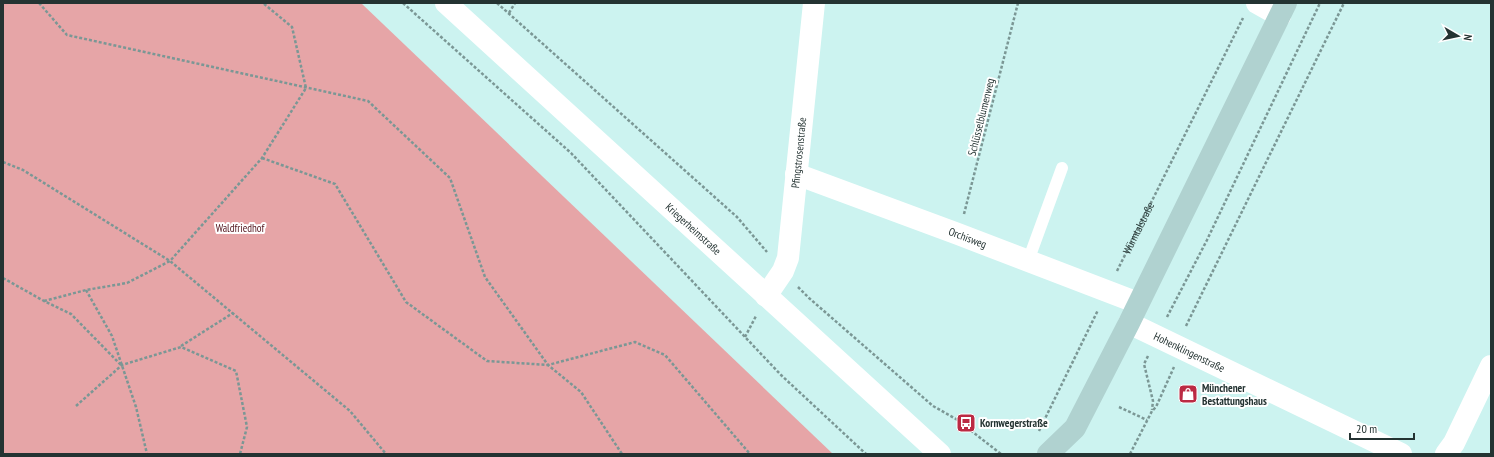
<svg xmlns="http://www.w3.org/2000/svg" width="1494" height="457" font-family="'PT Sans Narrow',sans-serif">
  <style>
    .green { fill: #e6a5a7 }
    .lines { fill: none; stroke-linecap: round; stroke-linejoin: round }
    .path { stroke: #7b9795; stroke-width: 2.5; stroke-dasharray: 3 2; stroke-linecap: butt }
    .lane { stroke: #fff; stroke-width: 12 }
    .street { stroke: #fff; stroke-width: 22 }
    .secondary { stroke: #b0d2d0; stroke-width: 22 }
    .labels { text-anchor: middle; stroke-width: 4; stroke-linejoin: round; paint-order: stroke }
    .street-label { font-size: 11px; fill: #243332; stroke: #fff }
    .park-label { font-size: 11px; fill: #53131c; stroke: #fff }
    .poi-label { font-size: 11px; font-weight: bold; fill: #243332; stroke: #fff; text-anchor: start }
  </style>
  <rect width="100%" height="100%" fill="#ccf3f0"/>
  <path class="green" d="M3,3H361L833,454H3Z"/>
  <g class="lines">
    <g class="path">
      <path d="M39,3L67,35L368,101L450,178L485,277L548,365L581,392L622,454"/>
      <path d="M403,3L571,153L781,375L866,454"/>
      <path d="M497,3L737,217L767,252"/>
      <path d="M509,13L515,3"/>
      <path d="M262,158L335,184L406,302L487,361L548,365L635,342L665,355L750,454"/>
      <path d="M3,162L23,170L170,261L350,411L386,454"/>
      <path d="M964,214L1018,3"/>
      <path id="s1" d="M1117,271L1243,18"/>
      <path d="M3,278L44,301L71,314L121,365"/>
      <path d="M798,287L809,298L933,406L956,419L1001,454"/>
      <path d="M86,290L112,336L136,407L147,454"/>
      <path d="M44,301L86,290L127,283L170,261L262,158L306,88L292,27L263,3"/>
      <path d="M1167,317L1207,240L1320,3"/>
      <path d="M1186,326L1344,3"/>
      <path d="M745,337L756,316"/>
      <path d="M181,346L233,313"/>
      <path d="M1148,356L1144,364L1153,401L1152,410"/>
      <path d="M76,406L122,365L181,347L236,371L247,427L240,454"/>
      <path d="M1119,407L1147,420"/>
      <path d="M1039,431L1098,310"/>
      <path d="M1130,454L1152,411L1156,407L1174,367"/>
    </g>
    <path class="lane" d="M1028,261L1062,168"/>
    <g class="street">
      <path id="s2" d="M446,3L940,454"/>
      <path d="M1257,3L1280,16"/>
      <path id="s3" d="M796,174L958,234L1138,303"/>
      <path id="s4" d="M766,296L783,271L788,258L814,3"/>
      <path id="s5" d="M1129,323L1401,454"/>
      <path d="M1446,454L1454,443L1491,366"/>
    </g>
    <path class="secondary" d="M1048,454L1075,428L1129,323L1286,3"/>
  </g>
  <defs>
    <symbol id="shop-square" viewBox="-11 -11 22 22"><rect x="-9" y="-9" width="18" height="18" rx="4" fill="#bb2a43" stroke="#fff"/><path d="M-5-2.5h2.3a2.7 3.5 0 0 1 5.4 0H5L5.5 6h-11ZM-1.5-2.5h3a1.5 2.3 0 0 0-3 0Z" fill="#fff"/></symbol>
    <symbol id="bus-square" viewBox="-11 -11 22 22"><rect x="-9" y="-9" width="18" height="18" rx="4" fill="#bb2a43" stroke="#fff"/><path d="M-5-6H5V4H4V6H2V4H-2V6H-4V4H-5ZM-3.5-4V0h7V-4ZM-3.5 1.2v1.5H-2V1.2ZM2 1.2v1.5H3.5V1.2Z" fill="#fff"/></symbol>
  </defs>
  <g fill-rule="evenodd">
    <use href="#shop-square" x="1177" y="383" width="22" height="22"/>
    <use href="#bus-square" x="955" y="412" width="22" height="22"/>
  </g>
  <g class="labels">
    <g class="street-label">
      <text transform="translate(981 117) rotate(-76)" y="4">Schlüsselblumenweg</text>
      <text dy="4" stroke="none"><textPath href="#s4" startOffset="150">Pfingstrosenstraße</textPath></text>
      <text dy="4" stroke="none"><textPath href="#s2" startOffset="335">Kriegerheimstraße</textPath></text>
      <text dy="4" stroke="none"><textPath href="#s1" startOffset="48">Würmtalstraße</textPath></text>
      <text dy="4" stroke="none"><textPath href="#s3" startOffset="183">Orchisweg</textPath></text>
      <text dy="4" stroke="none"><textPath href="#s5" startOffset="67">Hohenklingenstraße</textPath></text>
    </g>
    <g class="park-label">
      <text x="240" y="232">Waldfriedhof</text>
    </g>
    <g class="poi-label">
      <text x="1202" y="392">Münchener<tspan x="1202" dy="13">Bestattungshaus</tspan></text>
      <text x="980" y="427">Kornwegerstraße</text>
    </g>
  </g>
  <rect width="1494" height="457" fill="none" stroke="#243332" stroke-width="8"/>
  <g transform="translate(1458 36) rotate(99)" stroke="#ffffff" stroke-width="3" paint-order="stroke">
  <path d="M0-3L7 15L0 10L-7 15Z" fill="#243332"/>
  <text y="-6" font-size="11" font-weight="bold" text-anchor="middle" fill="#243332">N</text>
  </g>
  <path d="M1350 433v6h64v-6" fill="none" stroke="#243332" stroke-width="2"/>
  <text x="1356" y="433" font-size="12" fill="#243332" stroke="#ffffff" stroke-width="3" paint-order="stroke">20 m</text>
</svg>
